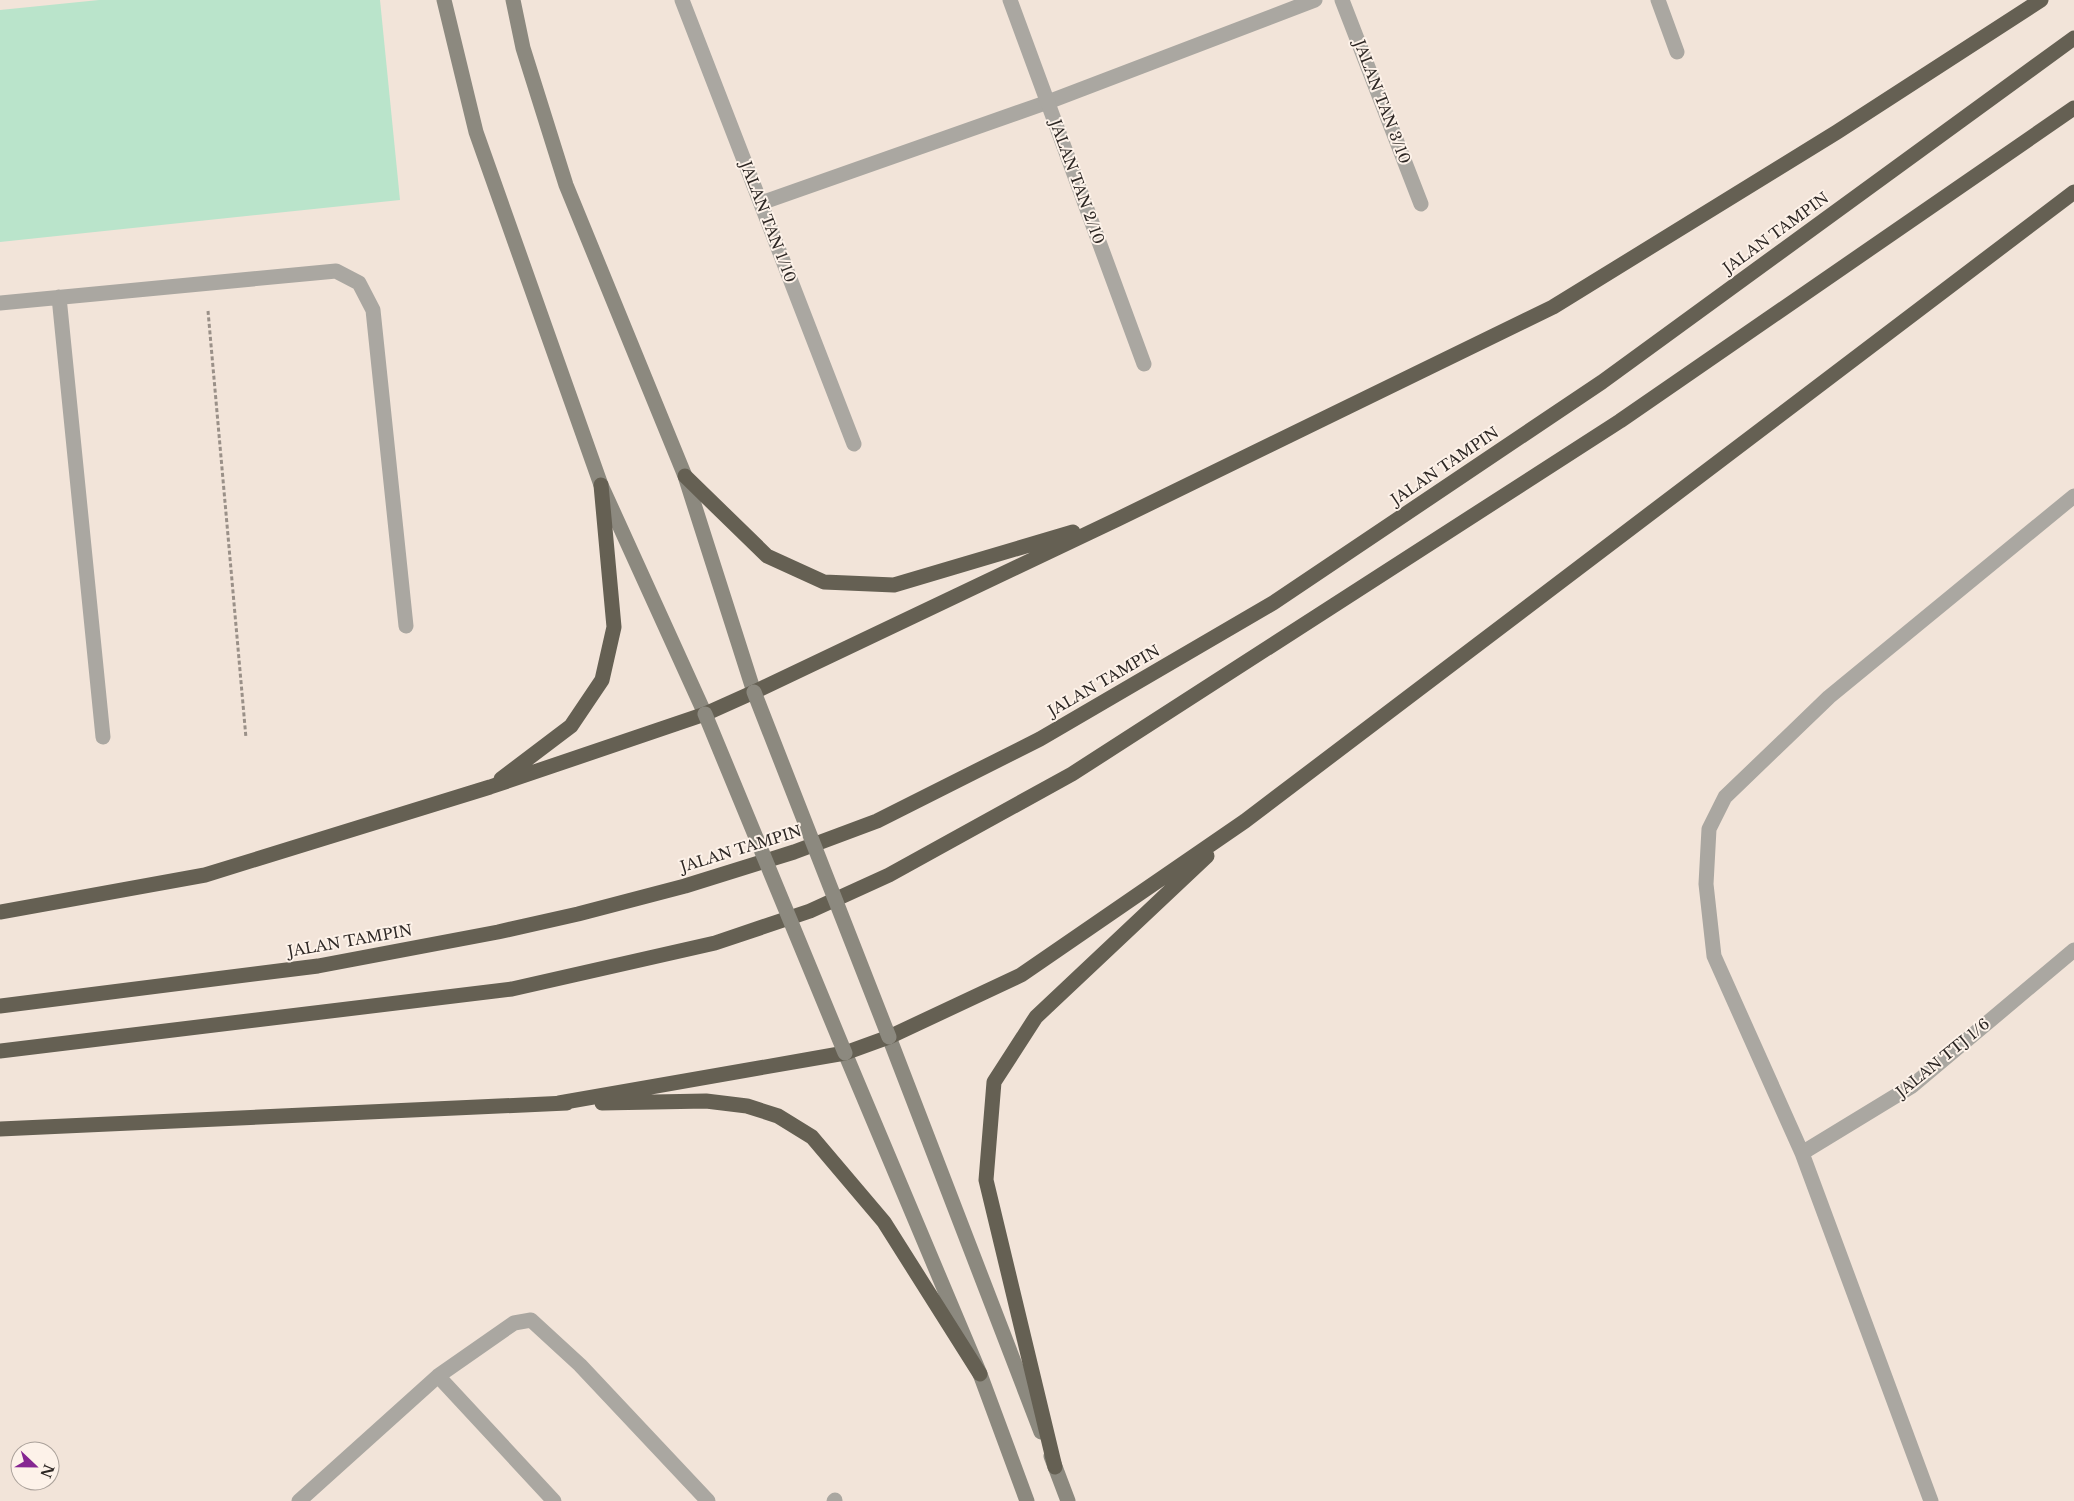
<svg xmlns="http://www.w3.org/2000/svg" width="2074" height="1501" font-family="'Libre Baskerville',serif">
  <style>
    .green { fill: #bae4cb }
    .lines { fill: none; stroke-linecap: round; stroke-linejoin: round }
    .path { stroke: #9a9088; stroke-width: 3; stroke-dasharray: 4 2.5; stroke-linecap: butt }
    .lane { stroke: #aaa7a1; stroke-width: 15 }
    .street { stroke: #aaa7a1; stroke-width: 15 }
    .secondary { stroke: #8c897f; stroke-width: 15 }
    .highway { stroke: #656053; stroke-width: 15 }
    .secondary-bridge { stroke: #8c897f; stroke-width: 15 }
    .labels { text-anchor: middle; stroke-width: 4; stroke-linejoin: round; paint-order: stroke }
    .street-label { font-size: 15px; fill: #2d2724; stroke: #fdf2e9 }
  </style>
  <rect width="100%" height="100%" fill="#f2e4d9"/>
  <path class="green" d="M99,0H380L400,200L0,242V10Z"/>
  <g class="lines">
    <path class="path" d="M208,311L246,738"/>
    <path class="lane" d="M761,203L1048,102L1315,0
      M438,1376L554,1501
      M299,1501L438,1376L514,1323L531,1320L580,1365L708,1501
      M834,1501L835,1500"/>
    <path class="street" d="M682,0L854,444
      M1010,0L1144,364
      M1342,0L1421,204
      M1658,0L1677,52
      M59,297L103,737
      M0,303L336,271L359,283L373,310L406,626
      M1802,1153L1912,1086L2074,950
      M1931,1501L1802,1153L1714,956L1706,884L1709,829L1725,797L1829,697L2074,496"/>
    <path class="secondary" d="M444,0L476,132L601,485L705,714
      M513,0L523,48L566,185L685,476L754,692
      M889,1037L1041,1432
      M845,1053L980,1374L1027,1501
      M1051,1456L1068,1501"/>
    <path class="highway" d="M685,476L767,556L824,582L894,585L1073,532
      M501,779L571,726L602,680L614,627L601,485
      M0,912L205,875L490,787L705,714L754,692L1118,519L1553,307L1837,132L2041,0
      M0,1006L318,966L498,932L578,914L685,886L794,852L877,821L1040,739L1273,603L1602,382L2074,38
      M0,1051L512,989L715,943L810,911L889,875L1072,774L1620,421L2074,108
      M559,1103L845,1053L889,1037L1021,975L1245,821L2074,192
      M602,1103L706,1101L747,1106L778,1116L812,1137L884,1222L980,1374
      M0,1129L567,1103
      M1055,1467L986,1180L994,1082L1036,1017L1207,856"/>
    <path class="secondary-bridge" d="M754,692L889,1037
      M705,714L845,1053"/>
  </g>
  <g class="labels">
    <g class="street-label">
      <text transform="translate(1382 102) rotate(69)" y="5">JALAN TAN 3/10</text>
      <text transform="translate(1077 182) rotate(70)" y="5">JALAN TAN 2/10</text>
      <text transform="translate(768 222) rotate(69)" y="5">JALAN TAN 1/10</text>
      <text transform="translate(1776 233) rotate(-36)" y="5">JALAN TAMPIN</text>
      <text transform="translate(1445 466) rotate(-34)" y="5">JALAN TAMPIN</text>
      <text transform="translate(1104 681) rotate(-30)" y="5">JALAN TAMPIN</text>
      <text transform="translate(741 849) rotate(-17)" y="5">JALAN TAMPIN</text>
      <text transform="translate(350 941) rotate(-10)" y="5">JALAN TAMPIN</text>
      <text transform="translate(1943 1058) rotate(-39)" y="5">JALAN TTJ 1/6</text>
    </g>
  </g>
  <g transform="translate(35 1466) rotate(112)"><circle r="24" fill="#fdf2e9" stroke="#aaa19a"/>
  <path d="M0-4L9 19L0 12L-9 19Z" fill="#852691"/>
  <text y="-8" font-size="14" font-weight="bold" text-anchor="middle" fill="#2d2724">N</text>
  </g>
</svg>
